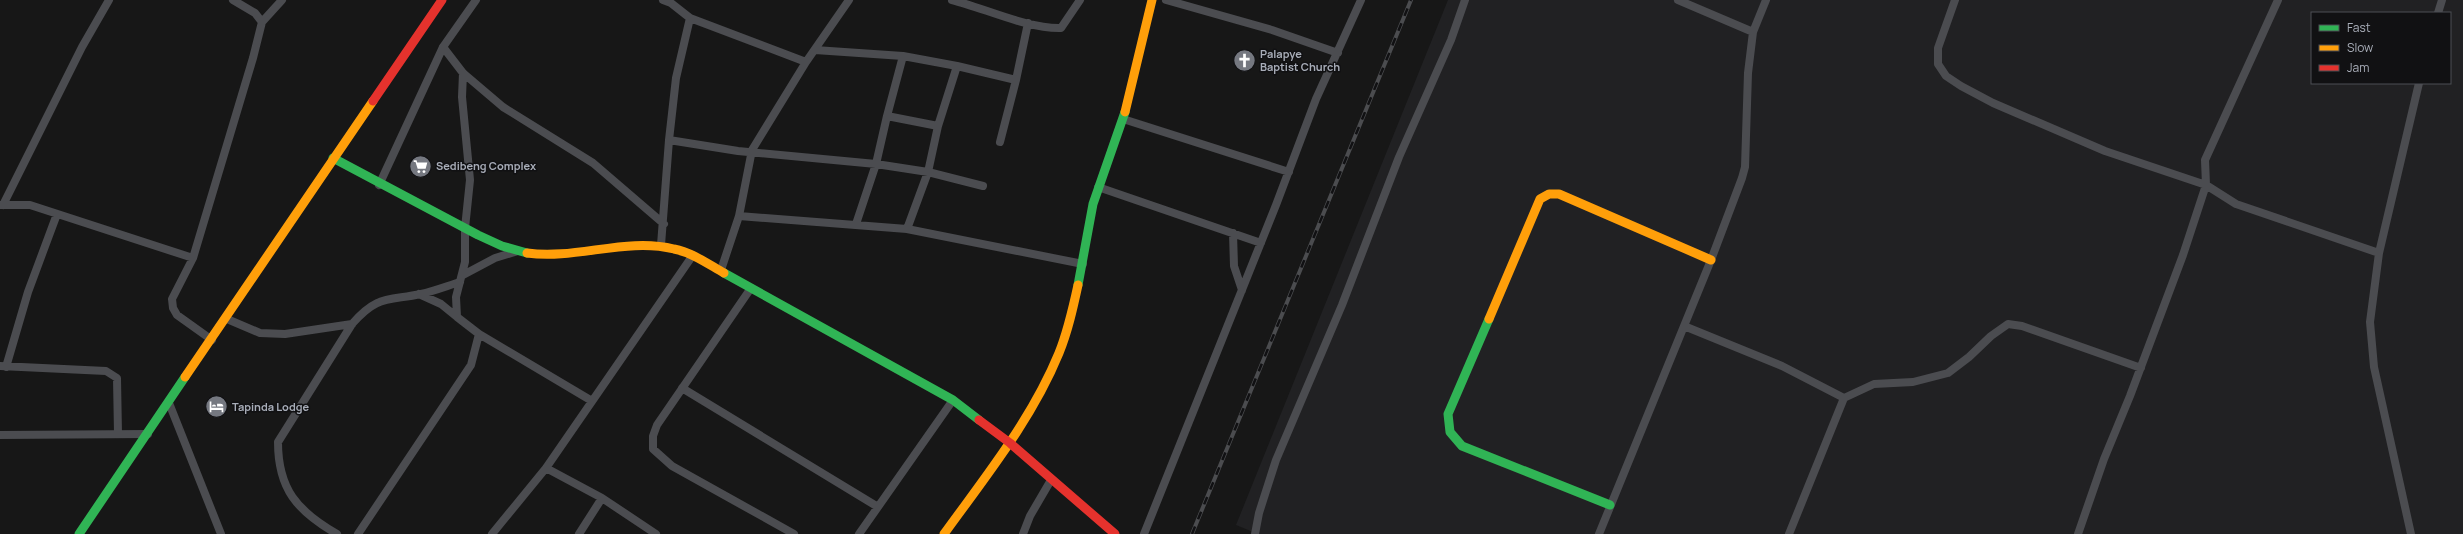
<svg xmlns="http://www.w3.org/2000/svg" width="2463" height="534" font-family="Manrope,sans-serif">
  <style>
    .built { fill: #212123; fill-rule: evenodd }
    .lines { fill: none; stroke-linecap: round; stroke-linejoin: round }
    .street { stroke: #4b4c50; stroke-width: 8 }
    .fast { stroke: #30b455; stroke-width: 9 }
    .slow { stroke: #ff9f0a; stroke-width: 9 }
    .jam { stroke: #e5322d; stroke-width: 9 }
    .rail-casing { stroke: #4b4c4f; stroke-width: 4 }
    .rail { stroke: #111113; stroke-width: 2.5; stroke-dasharray: 8; stroke-linecap: butt }
    .labels { text-anchor: middle; stroke-width: 3; stroke-linejoin: round; paint-order: stroke }
    .poi-label { font-size: 11px; font-weight: bold; fill: #a8adb8; stroke: #111113; text-anchor: start }
  </style>
  <rect width="100%" height="100%" fill="#171717"/>
  <path class="built" d="M1448,0H2463V534H1258L1236,525ZM2312,13H2450V83H2312Z"/>
  <g class="lines">
    <path class="street" d="M233,0L255,13L262,22
      M663,0L671,3L690,18L806,62
      M952,0C984,8 1028,29 1061,28L1080,0
      M1166,0L1272,30L1338,53
      M1678,0L1753,32
      M1955,0L1938,48V64L1946,76L1961,86L1993,103L2105,151L2206,185L2236,204L2379,253
      M2438,13L2442,0
      M443,47L463,73L503,107L593,163L664,224
      M815,50L903,56L957,66
      M463,73L462,97L470,180L465,228V262L456,297L457,317L479,334L592,401
      M887,116L903,56
      M1123,119L1289,172
      M669,140L738,151L876,164L928,172L983,186
      M1000,142L1016,80
      M379,185L443,47L476,0
      M1098,187L1261,243
      M1,205H30L193,258
      M3,205L82,47L109,0
      M739,216L907,229L1083,264
      M856,224L876,164L887,116L938,126
      M907,229L928,172L938,126L957,66L1016,80L1028,23
      M1233,233L1234,266L1242,290
      M661,245L669,140L676,78L690,18
      M721,270L739,216L752,150L806,62L849,0
      M463,275L495,258L518,251
      M751,288L657,425L653,436V449L672,466L794,534
      M419,294L441,304L457,317
      M227,319L260,333L285,334L352,324
      M1684,326L1782,366L1844,398L1874,384L1913,382L1948,373L1969,357L1991,336L2008,324L2022,326L2141,368
      M212,340L177,315L173,308L172,299L193,258L253,58L262,22L282,0
      M0,366L106,371L117,378L118,434
      M6,367L28,292L57,214
      M682,388L878,507
      M169,403L221,534
      M0,435L148,434
      M546,468L602,498L656,534
      M337,534C297,511 278,489 278,442L352,324C377,295 387,301 421,294C434,291 447,286 460,282
      M358,534L471,365L479,334
      M492,534L546,468L693,255
      M579,534L602,498
      M859,534L953,400
      M1023,534L1030,516L1051,480
      M1144,534L1276,205L1316,99L1361,0
      M1255,534L1259,513L1276,460L1342,305L1399,157L1451,40L1465,0
      M1599,534L1711,260L1742,178L1745,167L1748,73L1753,32L1766,0
      M1789,534L1844,398
      M2078,534L2104,459L2130,396L2183,255L2206,185L2205,160L2278,0
      M2411,534L2374,367L2370,322L2379,253L2419,83"/>
    <path class="fast" d="M333,158L478,235L502,246L527,253
      M724,273L953,400L979,420
      M1078,285L1093,204L1125,112
      M1489,319L1448,414L1450,432L1462,446L1610,505
      M79,534L185,377"/>
    <path class="slow" d="M1125,112L1152,0
      M527,253C576,260 626,237 674,249C693,253 708,264 724,273
      M1489,319L1540,199L1549,194H1559L1711,260
      M185,377L373,101
      M944,534C986,476 1032,419 1059,353C1068,331 1073,308 1078,285"/>
    <path class="jam" d="M373,101L442,0
      M979,420L1010,443L1115,534"/>
    <defs>
      <path id="rail" d="M1192,534L1411,0"/>
    </defs>
    <use href="#rail" class="rail-casing"/>
    <use href="#rail" class="rail"/>
  </g>
  <defs>
    <symbol id="church-disc" viewBox="-11 -11 22 22"><circle r="9.5" fill="#757880" stroke="#111113"/><path d="M-1.2-6h2.4v3.5h3.3v2.4h-3.3V6h-2.4V-.1h-3.3v-2.4h3.3Z" fill="#fff"/></symbol>
    <symbol id="supermarket-disc" viewBox="-11 -11 22 22"><circle r="9.5" fill="#757880" stroke="#111113"/><path d="M-6-5.5h2.5l.6 2H6L4.5 2H-2.5L-4.4-4H-6ZM-1.5 3.2a1.3 1.3 0 1 0 .1 0ZM3 3.2a1.3 1.3 0 1 0 .1 0Z" fill="#fff"/></symbol>
    <symbol id="hotel-disc" viewBox="-11 -11 22 22"><circle r="9.5" fill="#757880" stroke="#111113"/><path d="M-6-4.5h1.5V1H6V5H4.5V3h-9V5H-6ZM-4 0a1.8 1.8 0 1 1 3.6 0ZM.5 0V-2.5h3Q6-2.5 6 0Z" fill="#fff"/></symbol>
  </defs>
  <g fill-rule="evenodd">
    <use href="#church-disc" x="1232" y="48" width="25" height="25"/>
    <use href="#supermarket-disc" x="408" y="154" width="25" height="25"/>
    <use href="#hotel-disc" x="204" y="394" width="25" height="25"/>
  </g>
  <g class="labels">
    <g class="poi-label">
      <text x="1260" y="58">Palapye<tspan x="1260" dy="13">Baptist Church</tspan></text>
      <text x="436" y="170">Sedibeng Complex</text>
      <text x="232" y="411">Tapinda Lodge</text>
    </g>
  </g>
  <rect x="2311" y="12" width="140" height="72" fill="#111113" stroke="#4d4f55"/>
  <rect x="2319" y="25" width="20" height="6" fill="#30b455" stroke="#4d4f55"/>
  <text x="2347" y="32" font-size="12" fill="#a8adb8">Fast</text>
  <rect x="2319" y="45" width="20" height="6" fill="#ff9f0a" stroke="#4d4f55"/>
  <text x="2347" y="52" font-size="12" fill="#a8adb8">Slow</text>
  <rect x="2319" y="65" width="20" height="6" fill="#e5322d" stroke="#4d4f55"/>
  <text x="2347" y="72" font-size="12" fill="#a8adb8">Jam</text>
</svg>
